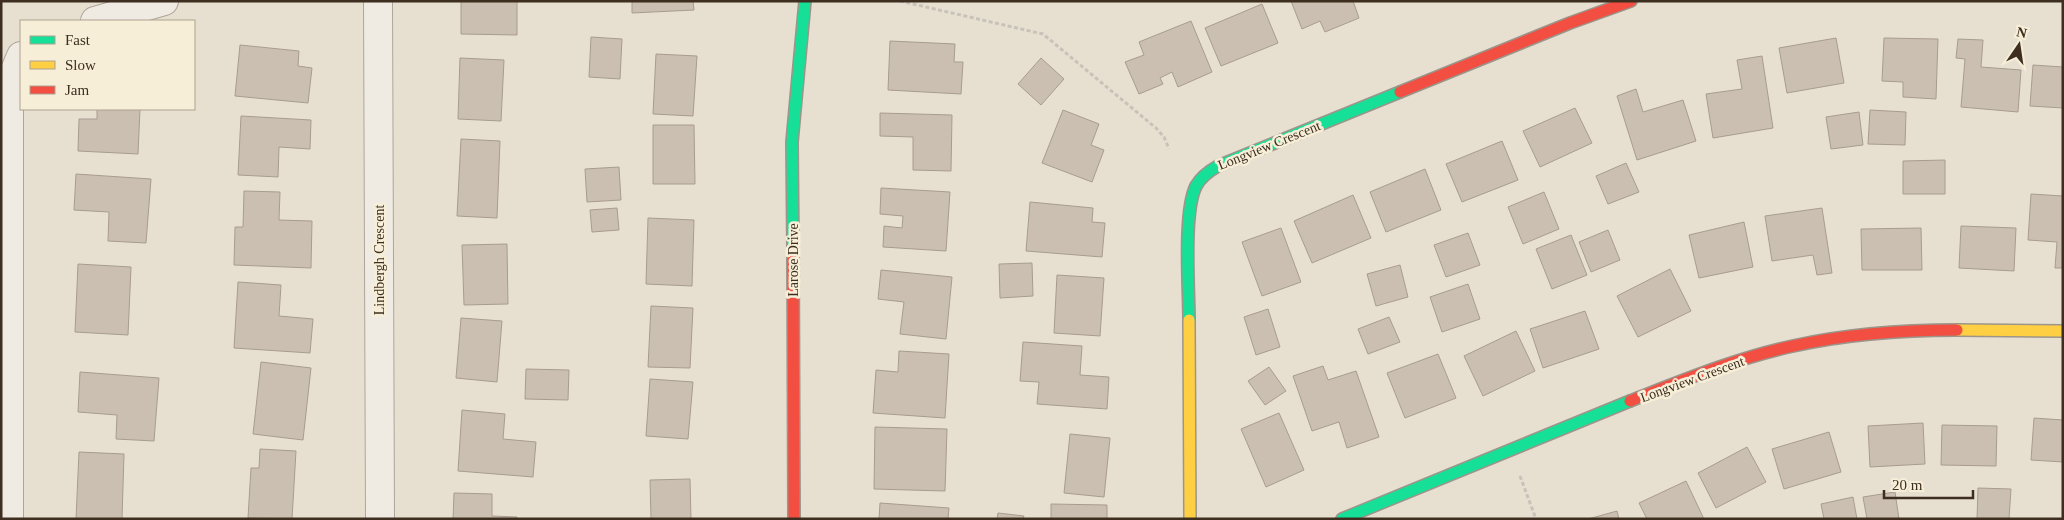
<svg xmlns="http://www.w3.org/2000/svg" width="2064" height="520" font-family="Georgia,serif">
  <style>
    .building { fill: #cbbfb2; stroke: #a89c90 }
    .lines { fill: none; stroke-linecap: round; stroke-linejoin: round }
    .street-casing { stroke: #ada599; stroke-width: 30 }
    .fast-casing { stroke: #9c958a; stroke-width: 14 }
    .slow-casing { stroke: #9c958a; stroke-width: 14 }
    .jam-casing { stroke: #9c958a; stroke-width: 14 }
    .path { stroke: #c8c2b9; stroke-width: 3; stroke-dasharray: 4 2.5; stroke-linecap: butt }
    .street { stroke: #efebe3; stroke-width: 28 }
    .fast { stroke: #16e098; stroke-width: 11 }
    .slow { stroke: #ffcf43; stroke-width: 11 }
    .jam { stroke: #f24e42; stroke-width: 11 }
    .labels { text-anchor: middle; stroke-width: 5; stroke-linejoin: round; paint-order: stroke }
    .street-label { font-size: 14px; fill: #3d2e20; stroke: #f7eed8 }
  </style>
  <rect width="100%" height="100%" fill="#e7e0d1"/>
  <path class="building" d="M461,1H517V35L461,34Z
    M632,1H693L694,10L632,13Z
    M1291,1H1353L1359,18L1325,32L1320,21L1302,29Z
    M1262,4L1278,43L1221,66L1205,28Z
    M1191,21L1212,72L1178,87L1172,72L1160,78L1163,84L1139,94L1125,62L1144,55L1139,42Z
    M591,37L622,39L620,79L589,77Z
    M1836,38L1844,83L1787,93L1779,48Z
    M1884,38L1938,39L1936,99L1903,97V82L1882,81Z
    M1958,39L1983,40L1981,67L2021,70L2018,112L1961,107L1965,59L1956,58Z
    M890,41L955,44L954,62H963L961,94L888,90Z
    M240,45L299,51L298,66L312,68L308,103L235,96Z
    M656,54L697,56L693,116L653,114Z
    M1762,56L1773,128L1713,138L1706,94L1742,89L1737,60Z
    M460,58L504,60L501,121L458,119Z
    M1041,58L1064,79L1041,105L1018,84Z
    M2033,65L2063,67V108L2030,106Z
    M1636,89L1643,112L1683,100L1696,141L1637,160L1617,96Z
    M1575,108L1592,143L1540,167L1523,131Z
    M97,109H140L138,154L78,151L79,119H97Z
    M1063,110L1099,124L1091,145L1104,150L1092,182L1042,163Z
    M1870,110L1906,112L1905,145L1868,144Z
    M1859,112L1863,145L1831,149L1826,117Z
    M880,113L952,115L951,171L913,170V137L880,136Z
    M241,116L311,120L310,149L279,147L278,177L238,175Z
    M653,125H694L695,184H653Z
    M461,139L500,141L497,218L457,216Z
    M1502,141L1518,180L1462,202L1446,164Z
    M1945,160V194H1903V161Z
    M1626,163L1639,192L1608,204L1596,176Z
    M619,167L621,200L587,202L585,169Z
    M1425,169L1441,210L1386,232L1370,192Z
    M76,174L151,179L146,243L108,241L109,212L74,210Z
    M881,188L950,192L946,251L883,247L884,226L902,228L903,216L880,214Z
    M244,191L280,192L279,220L312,221L311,268L234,265L235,227H243Z
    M1544,192L1559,229L1523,244L1508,207Z
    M2031,194L2063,196V268H2055L2057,242L2028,240Z
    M1353,195L1371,238L1312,263L1294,221Z
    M1030,202L1093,208L1092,222L1105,223L1102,257L1026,251Z
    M617,208L619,230L592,232L590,210Z
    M1822,208L1832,273L1817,275L1813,255L1772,261L1765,216Z
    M648,218L694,220L692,286L646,284Z
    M1744,222L1753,267L1699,278L1689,235Z
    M1961,226L2016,228L2014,271L1959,268Z
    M1281,228L1301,282L1262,296L1242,242Z
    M1921,228L1922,270H1862L1861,229Z
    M1608,230L1620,260L1591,272L1579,242Z
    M1468,233L1480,265L1446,277L1434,245Z
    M1571,235L1587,275L1552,289L1536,249Z
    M507,244L508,304L464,305L462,245Z
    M1032,263L1033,296L1000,298L999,264Z
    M78,264L131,267L128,335L75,332Z
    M1400,265L1408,297L1376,306L1367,274Z
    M1670,269L1691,311L1638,337L1617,296Z
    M881,270L952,277L946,339L900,334L904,302L878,299Z
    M1057,275L1104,278L1100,336L1054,333Z
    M238,282L281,285L279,316L313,319L310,353L234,348Z
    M1468,284L1480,319L1442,332L1430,297Z
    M651,306L693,308L690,368L648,367Z
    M1268,309L1280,347L1256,355L1244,317Z
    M1585,311L1599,349L1543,368L1530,329Z
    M1389,317L1400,342L1368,354L1358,329Z
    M461,318L502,321L497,382L456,378Z
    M1516,331L1535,371L1483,396L1464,356Z
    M1023,342L1082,346L1080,375L1109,377L1107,409L1037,404L1039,382L1020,381Z
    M899,351L949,354L945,418L873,413L876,370L898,372Z
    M1438,354L1456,398L1405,418L1387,373Z
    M261,362L311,368L303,440L253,434Z
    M1323,366L1328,380L1356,371L1379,437L1347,448L1339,422L1312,431L1293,376Z
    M1269,367L1286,391L1265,405L1248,381Z
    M526,369L569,370L568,400L525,399Z
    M80,372L159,378L154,441L116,439L117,415L78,412Z
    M650,379L693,382L688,439L646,436Z
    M462,410L505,414L503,439L536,442L533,477L458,471Z
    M1279,413L1304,470L1266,487L1241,429Z
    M2034,418L2063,420V462L2031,460Z
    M1923,423L1925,464L1870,467L1868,426Z
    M1942,425L1997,426L1996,466L1941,465Z
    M875,427L947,429L945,491L874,489Z
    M1829,432L1841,472L1784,489L1772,449Z
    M1070,434L1110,438L1104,497L1064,493Z
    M1747,447L1766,482L1716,508L1698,473Z
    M260,449L296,451L292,519L248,518L251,468H259Z
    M79,452L124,454L122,519H76Z
    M690,479L691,519H651L650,480Z
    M1686,481L1704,519H1647L1639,503Z
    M1978,488L2011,489L2009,519H1977Z
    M1895,492L1899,519H1867L1863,497Z
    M454,493L492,494V516L517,517V519H453Z
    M1853,497L1857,519H1824L1821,504Z
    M880,503L949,508L948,519H879Z
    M1051,504L1107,505V519H1051Z
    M1617,511L1619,519H1588Z
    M998,513L1024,516L1023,519H997Z"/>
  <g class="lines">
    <defs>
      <path id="street" d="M378,1L380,519
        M95,21L164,1
        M9,519V97L10,82L21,56"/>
      <path id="fast" d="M793,250L792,142L805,1
        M1189,320C1189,288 1183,212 1196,186C1201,177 1209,171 1218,166L1400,92
        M1342,519L1630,401"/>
      <path id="slow" d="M1189,320L1190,519
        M1957,330L2063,331"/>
      <path id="jam" d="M1400,92L1570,23L1631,1
        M793,250L794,519
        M1630,401C1684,380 1737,358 1793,346C1847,334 1902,330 1957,330"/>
    </defs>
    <use href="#street" class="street-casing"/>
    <use href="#fast" class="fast-casing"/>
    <use href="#slow" class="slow-casing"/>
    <use href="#jam" class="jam-casing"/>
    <path class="path" d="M900,1L1043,34L1156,128L1164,137L1169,149
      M1520,476L1536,519"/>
    <use href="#street" class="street"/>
    <use href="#fast" class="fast"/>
    <use href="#slow" class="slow"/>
    <use href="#jam" class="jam"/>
  </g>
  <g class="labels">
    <g class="street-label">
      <text transform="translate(1269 145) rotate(-22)" y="5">Longview Crescent</text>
      <text transform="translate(379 260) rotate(-90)" y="5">Lindbergh Crescent</text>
      <text transform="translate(793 260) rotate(-90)" y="5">Larose Drive</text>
      <text transform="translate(1692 379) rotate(-20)" y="5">Longview Crescent</text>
    </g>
  </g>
  <rect width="2064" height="520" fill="none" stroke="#3d2e20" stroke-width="5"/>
  <rect x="20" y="20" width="175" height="90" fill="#f7eed8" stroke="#ada18e"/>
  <rect x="30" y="36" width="25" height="8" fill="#16e098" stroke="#ada18e"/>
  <text x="65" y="45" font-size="15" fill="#3d2e20">Fast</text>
  <rect x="30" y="61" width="25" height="8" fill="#ffcf43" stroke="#ada18e"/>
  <text x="65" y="70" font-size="15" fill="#3d2e20">Slow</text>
  <rect x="30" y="86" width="25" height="8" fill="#f24e42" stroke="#ada18e"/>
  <text x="65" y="95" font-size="15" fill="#3d2e20">Jam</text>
  <g transform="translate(2019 45) rotate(13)" stroke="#f7eed8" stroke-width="4" paint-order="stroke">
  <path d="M0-4L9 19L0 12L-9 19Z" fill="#3d2e20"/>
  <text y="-8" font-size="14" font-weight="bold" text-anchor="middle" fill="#3d2e20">N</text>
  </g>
  <path d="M1884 490v8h89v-8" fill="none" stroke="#3d2e20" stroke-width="2.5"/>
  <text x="1892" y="490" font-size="15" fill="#3d2e20" stroke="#f7eed8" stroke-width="4" paint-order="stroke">20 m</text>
</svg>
